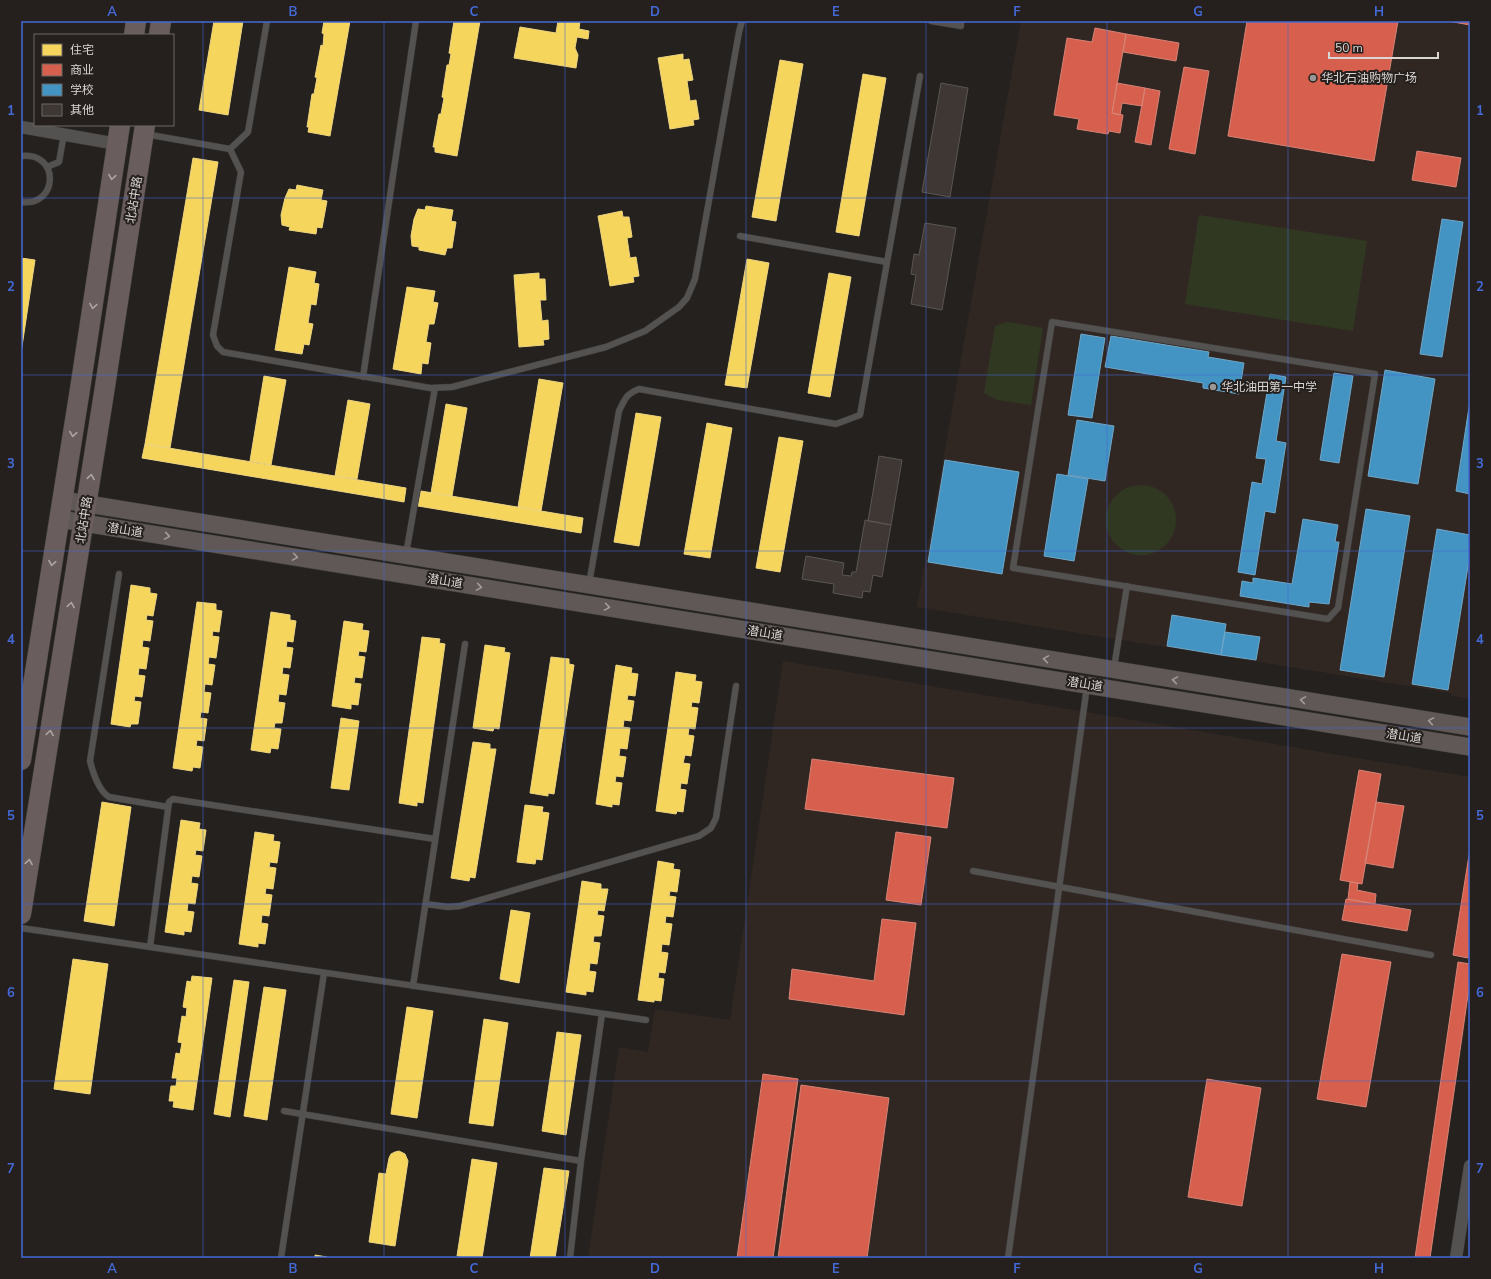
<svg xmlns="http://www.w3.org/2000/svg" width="1491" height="1279" font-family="'Nunito Sans','Noto Sans SC',sans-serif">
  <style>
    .built { fill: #312722 }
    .green { fill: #313822 }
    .homes { fill: #f6d55c; stroke: #eed580 }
    .shops { fill: #d6604d; stroke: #d78376 }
    .schools { fill: #4393c3; stroke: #70a7c8 }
    .building { fill: #3f3733; stroke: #595654 }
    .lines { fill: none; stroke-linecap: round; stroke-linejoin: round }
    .lane-casing { stroke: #3e3c3a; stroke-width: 7 }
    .street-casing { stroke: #3e3c3a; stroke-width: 13 }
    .secondary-casing { stroke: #3e3c3a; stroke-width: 18 }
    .primary-casing { stroke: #3e3c3a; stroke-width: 21 }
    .lane { stroke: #545251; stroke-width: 6 }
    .street { stroke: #545251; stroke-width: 12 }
    .secondary { stroke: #5f5857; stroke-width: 17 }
    .primary { stroke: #695d5d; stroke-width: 20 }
    .oneway { stroke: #ada6a4 }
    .oneway2 { stroke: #a39d9c }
    .grid { fill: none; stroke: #4369d7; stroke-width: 1; stroke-opacity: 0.55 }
    .poi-dot { fill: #9a9795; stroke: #25201e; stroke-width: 1.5 }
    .labels { text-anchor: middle; stroke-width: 4; stroke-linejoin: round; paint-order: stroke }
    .poi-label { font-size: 12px; fill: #dad6d4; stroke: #25201e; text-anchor: start }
    .street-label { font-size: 12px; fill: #dad6d4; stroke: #25201e }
    .neatline { fill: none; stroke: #4369d7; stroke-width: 1.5 }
    .grid-label { font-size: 13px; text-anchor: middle; font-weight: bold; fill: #4369d7 }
  </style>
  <rect width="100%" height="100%" fill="#24211f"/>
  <path class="built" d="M1021,21H1470V699L1451,696V693L917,607Z
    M783,661L1470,777V993L1430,1258H588L619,1047L648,1052L655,1009L730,1020Z"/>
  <path class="green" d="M1199,215L1367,241L1353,331L1185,304Z
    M1007,322L1043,328L1031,405L997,400L984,393L995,326Z
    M1106 520a35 35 0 1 1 70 0a35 35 0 1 1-70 0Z"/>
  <path class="homes" d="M214,21H243L228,115L199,110Z
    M324,21H350L330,136L308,132L309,127H307L312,94H314L317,78L315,77L321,45L323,46L324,34L322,33Z
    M454,21H480L457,156L435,152V147H433L439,114H441L444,98L442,97L447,65H449L451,54L449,53Z
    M558,21H580L579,29L589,31L588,39L577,37L575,48L578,55L576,68L514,58L520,27L556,33Z
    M683,54V60L689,59L693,80L687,81L690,101L696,100L699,119L693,120L694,125L670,129L658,58Z
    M780,60L803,64L776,221L752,217Z
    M863,74L886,78L859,236L836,232Z
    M193,158L218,162L170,448L145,444Z
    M297,185L323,190L321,200L327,201L322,228L317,227L316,234L289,230L290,227L282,225L281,215L285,198L289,189L296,190Z
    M426,206L453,210L451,221L456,222L452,248H447L445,255L419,250V247L412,246L411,236L414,219L418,209L425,210Z
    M622,211L623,217H629L632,237L627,238L630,258L636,257L639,276L633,277L634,282L610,286L598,216Z
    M21,258L35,260L21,353Z
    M747,259L769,263L747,388L725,385Z
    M289,267L316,272L314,283L319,284L316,305L311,304L308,323L313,324L309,345L304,344L302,354L275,350Z
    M539,273V279H545L546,300H540L542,321L548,320L549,339L543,340L544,345L519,347L514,275Z
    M829,273L851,277L830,397L808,393Z
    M407,287L435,291L433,302L438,303L434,324H429L426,342L431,343L428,364L422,363L421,374L393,369Z
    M264,376L286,380L271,465L250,461Z
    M539,379L563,383L541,511L518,507Z
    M348,400L370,404L357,479L335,476Z
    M446,404L467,408L452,496L431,493Z
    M636,413L661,417L639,546L614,542Z
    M707,423L732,428L710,558L684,554Z
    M779,437L803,441L780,572L756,568Z
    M145,444L406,488L404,502L142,458Z
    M421,491L583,518L581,533L418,506Z
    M131,585L150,588V593L157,594L153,616L147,615L146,620L153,621L150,641L143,640L142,647L149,648L146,669L139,668L138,675L145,676L142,697L135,696L134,701L141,702L138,724H131L130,727L111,724Z
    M197,602L216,604V610L222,611L219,632L213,631L212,636L219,637L216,658L209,657L208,664L215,665L212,685L205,684L204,692L211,693L208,713L201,712L200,718L207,719L204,741L197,740L196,746L203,747L200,768L193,767L192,771L173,768Z
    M271,612L290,615V620L296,621L293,642L287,641L286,647L293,648L290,668L283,667L282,674L289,675L286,695L279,694L278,702L285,703L282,723H275L274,728L281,729L278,749L271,748L270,753L251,750Z
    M344,621L363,624L362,630L369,631L366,652L359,651L358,656L365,657L362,678L355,677L354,683L361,684L358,705L351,704V709L332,706Z
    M422,637L440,639L439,643L445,644L423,803L417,802V806L399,803Z
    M485,645L505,648L504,652L510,653L499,729L494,728L493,731L473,728Z
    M551,657L569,659V664L574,665L554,794L548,793V796L530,793Z
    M616,665L632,668L631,673L638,674L635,696L628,695L627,700L634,701L631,721L624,720L623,727L630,728L627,749L620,748L619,756L626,757L623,777L616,776L615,782L622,783L619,805L612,804V807L596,804Z
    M676,672L696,675L695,681L702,682L699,703L692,702L691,707L698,708L695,729L689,728L688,735L694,736L691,756L685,755L683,763L690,764L687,784L681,783L680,789L686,790L683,812L677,811L676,814L656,811Z
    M341,718L359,721L349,790L331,788Z
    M473,742L490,744V749H496L475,878L470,877L469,881L451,878Z
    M102,802L131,807L114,926L84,921Z
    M525,805L543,807L542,812L549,813L542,860L536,859L535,864L517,862Z
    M181,820L200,823L199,829L206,830L203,851L196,850L195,855L202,856L199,877L192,876L191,883L198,884L195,904L188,903L187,911L194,912L191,932L184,931V935L165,932Z
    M255,832L274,835L273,841L280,842L277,863L270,862L269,867L276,868L273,889L266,888L265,894L272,895L269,916L262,915L261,923L268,924L265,944L258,943V947L239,944Z
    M658,861L674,864L673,869L680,870L677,892L670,891L669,896L676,897L673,917L666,916L665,923L672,924L669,945L662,944L661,952L668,953L665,973L659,972L658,978L664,979L661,1001L654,1000V1002L638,1000Z
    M582,881L601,884V889H608L604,911L598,910L597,915L604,916L601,936H594L593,942L600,943L597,964L590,963L589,971L596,972L593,992L586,991V995L566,992Z
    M511,910L530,913L519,983L500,979Z
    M73,959L108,964L90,1094L54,1089Z
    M192,976L212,978L193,1110L173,1107L174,1101H169L171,1086H176L177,1078H172L176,1053L180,1054L182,1043L178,1042L182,1016L186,1017L187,1008L183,1007L187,981L191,982Z
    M234,980L249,982L230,1117L214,1114Z
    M264,987L286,990L267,1120L244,1116Z
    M407,1007L433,1011L417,1118L391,1114Z
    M484,1019L508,1023L493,1126L469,1123Z
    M557,1032L581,1035L566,1135L542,1131Z
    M399,1151L405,1154L408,1161L395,1246L369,1242L379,1173L386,1174L389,1158L391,1154L395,1152Z
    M472,1159L497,1163L482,1258L457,1256Z
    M544,1168L569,1171L555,1258H530Z
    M315,1255L327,1257V1258H315Z"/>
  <path class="shops" d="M1247,21H1398L1374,161L1228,136Z
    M1448,21H1470V25Z
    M1095,28L1126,34L1112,113L1123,115L1120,133L1109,131L1108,134L1077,129L1079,119L1054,115L1067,38L1092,42Z
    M1126,34L1179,43L1176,61L1123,52Z
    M1184,67L1209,71L1195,154L1169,149Z
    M1117,83L1145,88L1142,106L1122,103L1120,115L1112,113Z
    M1145,88L1160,91L1151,145L1135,142Z
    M1417,151L1461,158L1456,187L1412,180Z
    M812,759L954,778L947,828L805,809Z
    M1359,770L1381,774L1362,884L1340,880Z
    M1376,802L1404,806L1393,868L1365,863Z
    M896,832L931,837L921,905L886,900Z
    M1470,849V946L1468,958L1453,955Z
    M1350,882L1358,883L1357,890L1376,894L1375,904L1348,899Z
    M1346,899L1411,910L1407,931L1342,920Z
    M882,919L916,923L904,1015L789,999L792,969L874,981Z
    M1342,954L1391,962L1366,1107L1317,1099Z
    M1458,962L1470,964V981L1430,1258H1415Z
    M763,1074L798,1079L773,1258H737Z
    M1207,1079L1261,1088L1242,1206L1188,1197Z
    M801,1085L889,1098L867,1258H778Z"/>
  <path class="schools" d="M1442,219L1463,222L1442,357L1420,354Z
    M1081,334L1105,338L1092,418L1068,415Z
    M1111,336L1209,352L1208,357L1244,363L1239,394L1203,388V383L1105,367Z
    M1385,370L1435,379L1418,484L1368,476Z
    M1334,373L1353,376L1339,463L1320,460Z
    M1270,374L1286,377L1276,441L1286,443L1275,513L1265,511L1255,575L1238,572L1252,482L1262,484L1266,459L1256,458Z
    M1470,401V494L1456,491Z
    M1077,420L1114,426L1105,481L1068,475Z
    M945,460L1019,472L1002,574L928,562Z
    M1057,474L1088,479L1074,561L1044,556Z
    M1366,509L1410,516L1384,677L1340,670Z
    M1303,519L1338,525L1335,542H1339L1329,604L1309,602V607L1240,596L1242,581L1253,583V578L1292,584Z
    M1437,529L1470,535V554L1448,690L1412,684Z
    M1172,615L1226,624L1221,655L1167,646Z
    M1225,632L1260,637L1256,660L1221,655Z"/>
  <path class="building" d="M941,83L968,88L950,197L922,192Z
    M925,223L956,228L942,310L911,304L916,275L911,274L914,254L919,255Z
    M879,456L902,460L891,525L868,521Z
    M865,520L891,525L882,577L873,575L870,592L863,591L862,598L833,593L834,584L802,579L806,556L844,563L842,575L851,576L852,572H856Z"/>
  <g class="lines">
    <defs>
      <path id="lane" d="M267,21L248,132L230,149L241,172L213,335L217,346L223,352L430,388L452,387L606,347L645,331L679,307L687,298L695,279L739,32L742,21
        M931,21L961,26V21
        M145,134L230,149
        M21,156C60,151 59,207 21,202
        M47,167L59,162L64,134
        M740,236L887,262
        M1052,322L1375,374L1338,608L1328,619L1013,568Z
        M363,377L416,21
        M406,554L435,388
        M119,574L90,761C93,773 98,790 109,797L168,807
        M589,584L619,411C625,399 626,394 639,389L836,424L860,415L920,76
        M1114,668L1127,586
        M973,871L1431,955
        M426,904L448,907L460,906L699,836L711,828L716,818L736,686
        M21,928L646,1020
        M150,947L169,802L173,799L435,839
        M413,986L465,644
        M284,1111L581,1161
        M281,1258L324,973
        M570,1258L581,1161L602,1014
        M1008,1258L1087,686"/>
      <path id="street" d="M21,127L117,144
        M1456,1258L1470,1166"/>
      <path id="secondary" d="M63,500L1470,727
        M59,519L1470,747"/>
      <path id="primary" d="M134,35L136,21
        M159,35L161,21
        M21,760L80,389L120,125
        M21,914L104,393L145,125"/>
    </defs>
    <use href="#lane" class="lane-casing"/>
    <use href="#street" class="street-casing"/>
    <use href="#secondary" class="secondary-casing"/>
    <use href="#primary" class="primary-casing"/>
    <use href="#lane" class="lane"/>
    <use href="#street" class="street"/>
    <use href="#secondary" class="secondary"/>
    <use href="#primary" class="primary"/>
  </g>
  <defs><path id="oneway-chevron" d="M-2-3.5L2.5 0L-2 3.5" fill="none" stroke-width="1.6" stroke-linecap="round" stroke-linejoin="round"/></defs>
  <g class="oneway">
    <use href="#oneway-chevron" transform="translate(112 177) rotate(99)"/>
    <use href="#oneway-chevron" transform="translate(93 306) rotate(99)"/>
    <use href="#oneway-chevron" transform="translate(73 434) rotate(99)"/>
    <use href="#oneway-chevron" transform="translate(91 477) rotate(-81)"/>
    <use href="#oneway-chevron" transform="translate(52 563) rotate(99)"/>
    <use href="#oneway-chevron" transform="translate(71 605) rotate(-81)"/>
    <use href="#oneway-chevron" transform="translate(50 733) rotate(-81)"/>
    <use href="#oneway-chevron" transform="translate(29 862) rotate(-81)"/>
  </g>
  <g class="oneway2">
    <use href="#oneway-chevron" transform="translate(167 536) rotate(9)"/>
    <use href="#oneway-chevron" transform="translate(295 557) rotate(9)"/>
    <use href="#oneway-chevron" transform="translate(479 587) rotate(9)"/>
    <use href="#oneway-chevron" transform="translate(607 607) rotate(9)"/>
    <use href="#oneway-chevron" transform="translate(1046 659) rotate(-171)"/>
    <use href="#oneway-chevron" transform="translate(1175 680) rotate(-171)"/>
    <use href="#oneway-chevron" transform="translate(1303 700) rotate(-171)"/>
    <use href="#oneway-chevron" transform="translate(1431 721) rotate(-171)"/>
  </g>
  <path class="grid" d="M203,21V1258M384,21V1258M565,21V1258M746,21V1258M926,21V1258M1107,21V1258M1288,21V1258M21,198H1470M21,375H1470M21,551H1470M21,728H1470M21,904H1470M21,1081H1470"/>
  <g class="poi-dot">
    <circle cx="1313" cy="78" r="4"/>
    <circle cx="1213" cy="387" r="4"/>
  </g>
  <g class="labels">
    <g class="poi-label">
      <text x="1321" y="82">华北石油购物广场</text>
      <text x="1221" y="391">华北油田第一中学</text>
    </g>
    <g class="street-label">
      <text transform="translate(134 200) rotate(-81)" y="4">北站中路</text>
      <text transform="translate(84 520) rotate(-81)" y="4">北站中路</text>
      <text transform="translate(125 530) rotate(9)" y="4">潜山道</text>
      <text transform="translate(445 581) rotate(9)" y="4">潜山道</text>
      <text transform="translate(765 633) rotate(9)" y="4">潜山道</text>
      <text transform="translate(1085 684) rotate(9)" y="4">潜山道</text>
      <text transform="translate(1404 736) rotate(9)" y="4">潜山道</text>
    </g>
  </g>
  <rect width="1491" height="1279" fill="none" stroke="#25201e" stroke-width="44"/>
  <rect x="34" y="34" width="140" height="92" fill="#25201e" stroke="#6d6967"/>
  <rect x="42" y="44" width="20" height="12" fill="#f6d55c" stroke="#6d6967"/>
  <text x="70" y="54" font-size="12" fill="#dad6d4">住宅</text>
  <rect x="42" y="64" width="20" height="12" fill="#d6604d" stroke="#6d6967"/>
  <text x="70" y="74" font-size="12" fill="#dad6d4">商业</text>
  <rect x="42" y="84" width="20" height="12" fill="#4393c3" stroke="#6d6967"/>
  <text x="70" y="94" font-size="12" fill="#dad6d4">学校</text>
  <rect x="42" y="104" width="20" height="12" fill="#3f3733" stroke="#6d6967"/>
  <text x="70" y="114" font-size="12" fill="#dad6d4">其他</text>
  <path d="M1329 52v6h109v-6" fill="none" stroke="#dad6d4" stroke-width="2"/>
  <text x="1335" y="52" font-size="12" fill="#dad6d4" stroke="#25201e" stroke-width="3" paint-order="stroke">50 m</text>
  <rect x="22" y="22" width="1447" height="1235" class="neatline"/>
  <g class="grid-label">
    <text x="112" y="16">A</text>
    <text x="293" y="16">B</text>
    <text x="474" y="16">C</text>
    <text x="655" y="16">D</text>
    <text x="836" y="16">E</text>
    <text x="1017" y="16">F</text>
    <text x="1198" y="16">G</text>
    <text x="1379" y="16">H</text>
    <text x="11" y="115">1</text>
    <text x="1480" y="115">1</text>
    <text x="11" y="291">2</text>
    <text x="1480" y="291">2</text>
    <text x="11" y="468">3</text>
    <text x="1480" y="468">3</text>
    <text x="11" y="644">4</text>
    <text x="1480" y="644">4</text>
    <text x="11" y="820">5</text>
    <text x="1480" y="820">5</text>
    <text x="11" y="997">6</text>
    <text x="1480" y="997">6</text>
    <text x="11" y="1173">7</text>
    <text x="1480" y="1173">7</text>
    <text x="112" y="1273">A</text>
    <text x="293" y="1273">B</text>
    <text x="474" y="1273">C</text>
    <text x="655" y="1273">D</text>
    <text x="836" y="1273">E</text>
    <text x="1017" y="1273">F</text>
    <text x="1198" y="1273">G</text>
    <text x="1379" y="1273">H</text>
  </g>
</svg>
